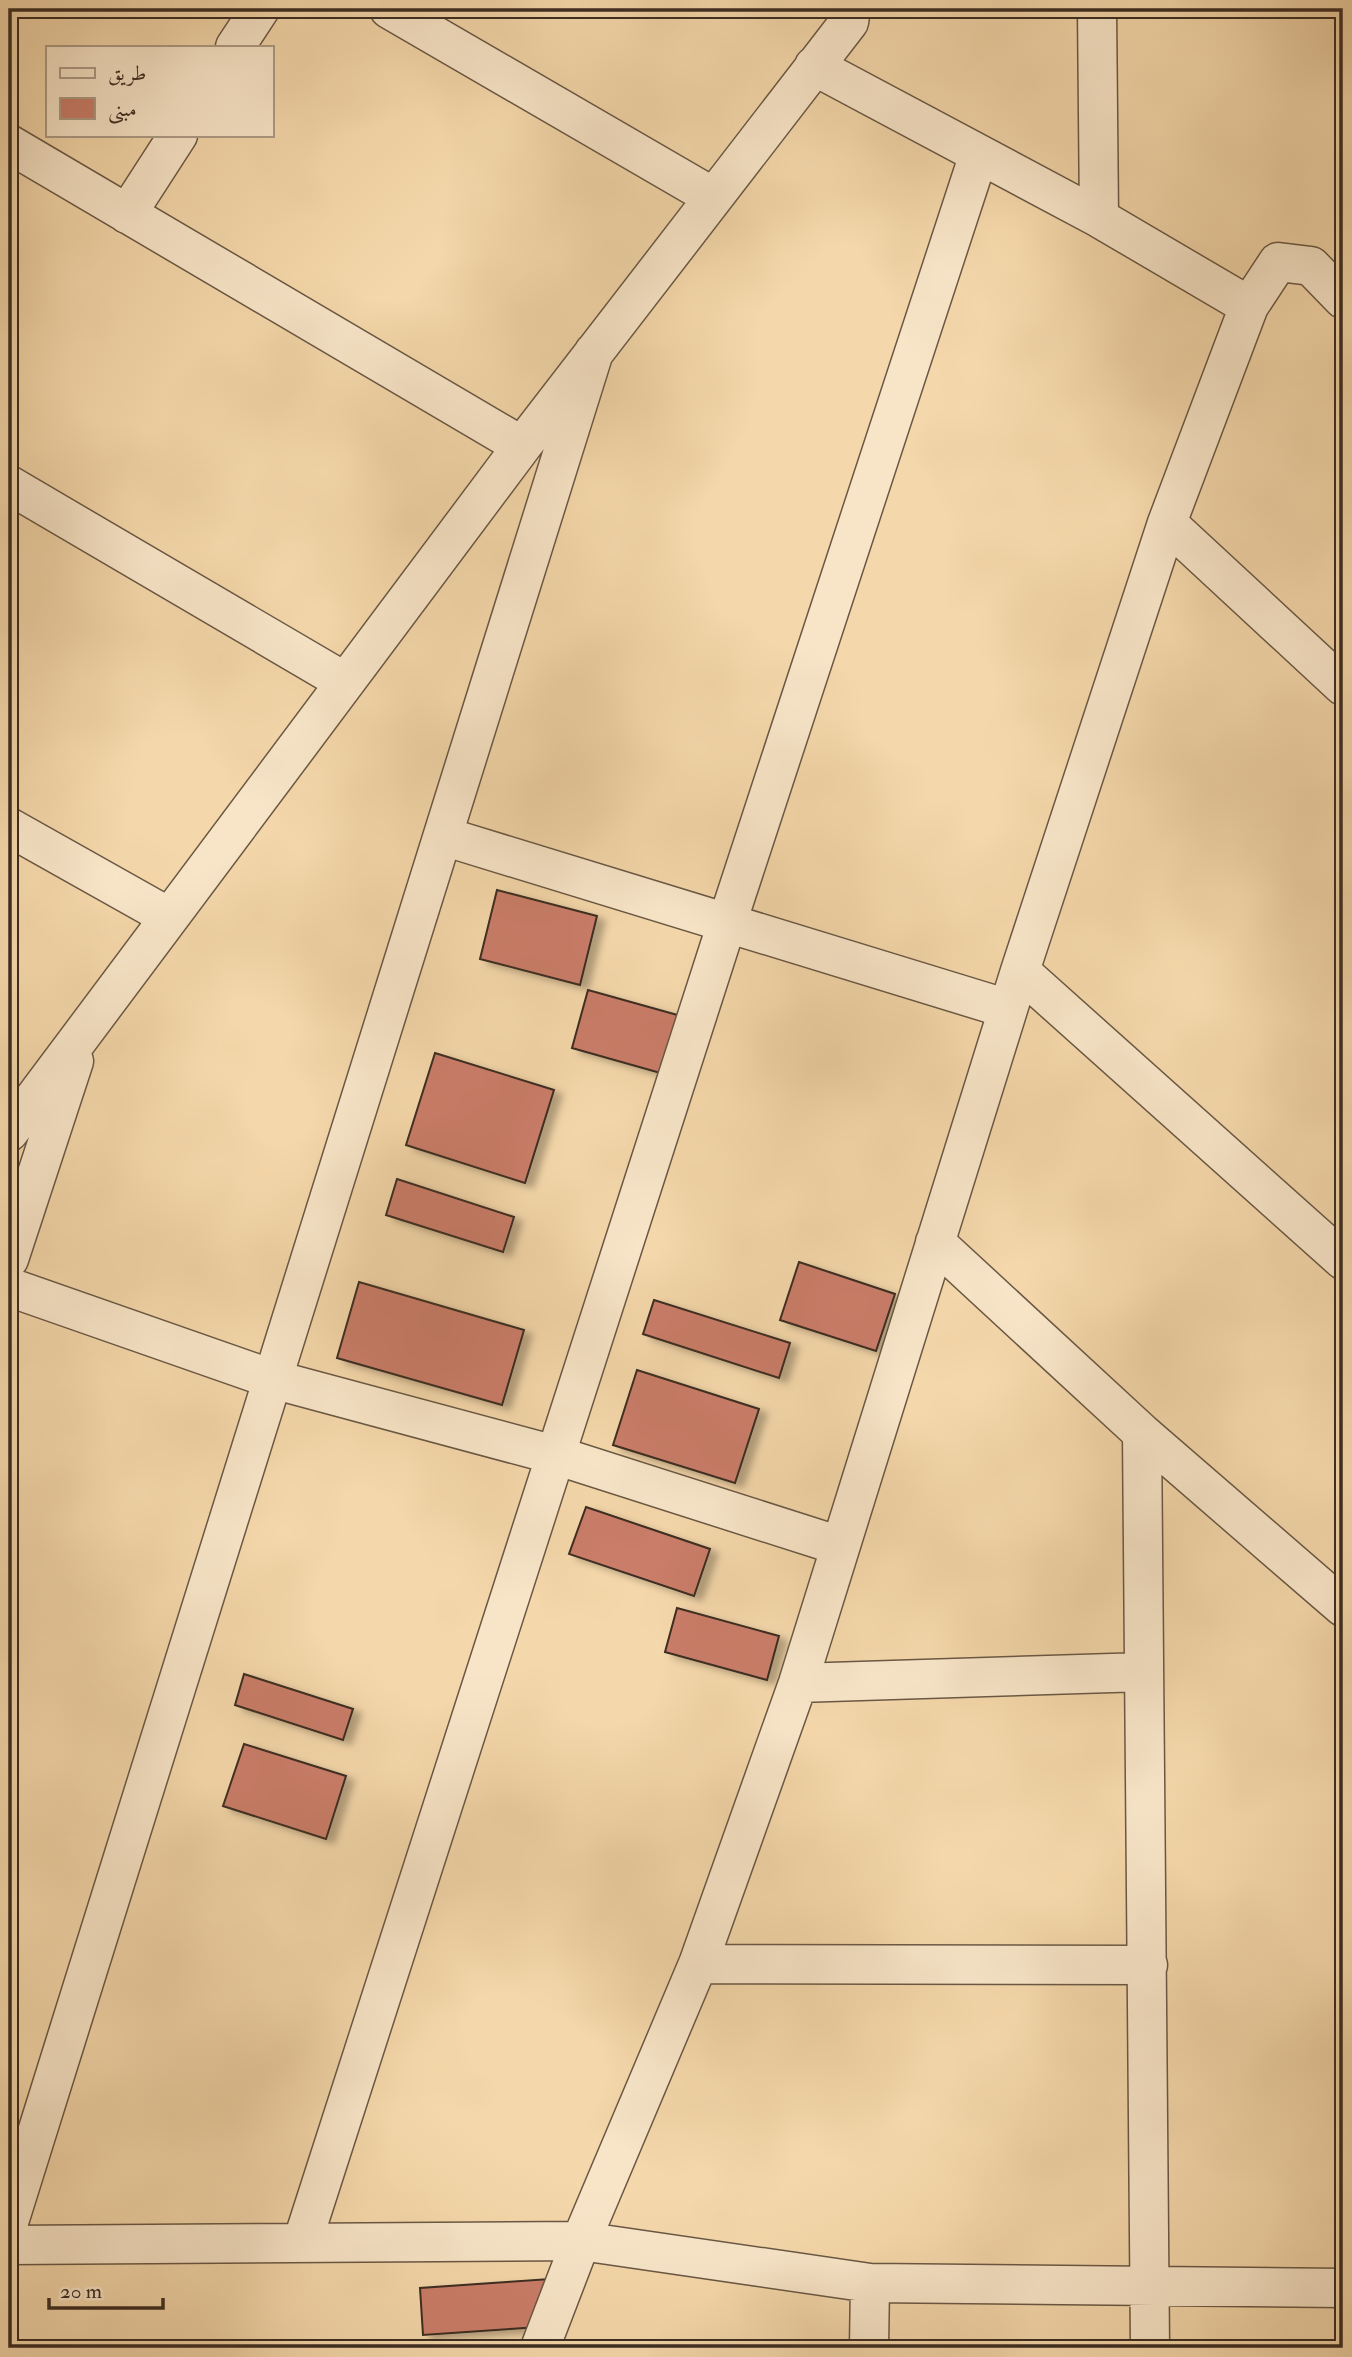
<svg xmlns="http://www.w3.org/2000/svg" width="1352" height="2357" font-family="'IM FELL Double Pica',Amiri,serif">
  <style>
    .building { fill: #ca7d69; stroke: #3c2d22; stroke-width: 2; filter: url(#shadow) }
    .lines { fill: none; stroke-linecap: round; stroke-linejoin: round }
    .minor-casing { stroke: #6a5844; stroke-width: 41 }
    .minor { stroke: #f8e5c8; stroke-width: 38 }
  </style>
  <defs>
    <filter id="shadow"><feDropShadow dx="8" dy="4.5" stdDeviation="3.5" flood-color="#0004"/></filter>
  </defs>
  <rect width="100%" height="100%" fill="#f4d7aa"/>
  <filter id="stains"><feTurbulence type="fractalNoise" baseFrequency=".00286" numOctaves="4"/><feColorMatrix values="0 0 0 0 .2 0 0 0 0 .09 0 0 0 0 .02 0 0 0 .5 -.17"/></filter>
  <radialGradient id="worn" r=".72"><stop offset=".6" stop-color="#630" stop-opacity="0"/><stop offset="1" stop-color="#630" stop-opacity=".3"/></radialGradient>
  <path class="building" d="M497,890L597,916L580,985L480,959Z
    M588,990L681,1016L664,1074L572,1048Z
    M435,1053L554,1090L525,1183L406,1145Z
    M397,1179L514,1217L503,1252L386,1215Z
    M799,1262L895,1294L876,1351L780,1320Z
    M359,1282L524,1330L502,1405L337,1358Z
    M654,1300L790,1343L779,1378L643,1334Z
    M637,1370L759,1409L735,1483L613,1445Z
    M586,1507L710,1549L694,1596L569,1554Z
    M677,1608L779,1636L767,1680L665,1652Z
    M244,1674L353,1709L343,1740L235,1705Z
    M244,1744L346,1776L326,1839L223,1806Z
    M550,2279L553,2326L423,2335L420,2288Z"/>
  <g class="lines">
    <defs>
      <path id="minor" d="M389,9L713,197
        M1097,9L1099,218
        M235,47L260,9
        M814,66L1099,218L1249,306
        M9,144L522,446
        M127,214L178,135
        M9,485L345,682
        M1167,523L1343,686
        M9,827L169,917
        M443,836L1008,1009
        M1020,971L1343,1260
        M9,1132L522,446L849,22L851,9
        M935,1242L1142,1433L1343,1607
        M9,1259L74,1061
        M9,1287L272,1379L555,1455L840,1546
        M1142,1433L1150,2348
        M798,1683L1144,1672
        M698,1964L1148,1965
        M9,2222L594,352
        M302,2243L727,923L979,154
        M9,2245L581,2241L870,2283L1343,2288
        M540,2348L581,2241L698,1964L798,1683L1020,971L1167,523L1249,306L1278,262L1311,266L1343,299
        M869,2348L870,2283"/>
    </defs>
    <use href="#minor" class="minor-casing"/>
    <use href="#minor" class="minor"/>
  </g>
  <rect width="1352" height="2357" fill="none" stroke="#f4d7aa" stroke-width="35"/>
  <rect x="10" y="10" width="1331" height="2336" fill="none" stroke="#3c2d22" stroke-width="3.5"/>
  <rect x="18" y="18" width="1317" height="2322" fill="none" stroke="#3c2d22" stroke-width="2"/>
  <rect x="46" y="46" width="228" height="91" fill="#f8e5c8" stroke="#ad9b86" stroke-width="2"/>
  <rect x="60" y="68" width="35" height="10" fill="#f8e5c8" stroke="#ad9b86" stroke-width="2"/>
  <text x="108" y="80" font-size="21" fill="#3c2d22">طريق</text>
  <rect x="60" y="98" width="35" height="21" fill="#ca7d69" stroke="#ad9b86" stroke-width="2"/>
  <text x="108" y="116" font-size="21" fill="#3c2d22">مبنى</text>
  <path d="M49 2298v10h114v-10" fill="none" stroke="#3c2d22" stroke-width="3.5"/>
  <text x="60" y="2298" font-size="21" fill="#3c2d22" stroke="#f8e5c8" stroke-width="5" paint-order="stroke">20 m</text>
  <rect width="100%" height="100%" filter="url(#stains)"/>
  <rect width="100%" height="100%" fill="url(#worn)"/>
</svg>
